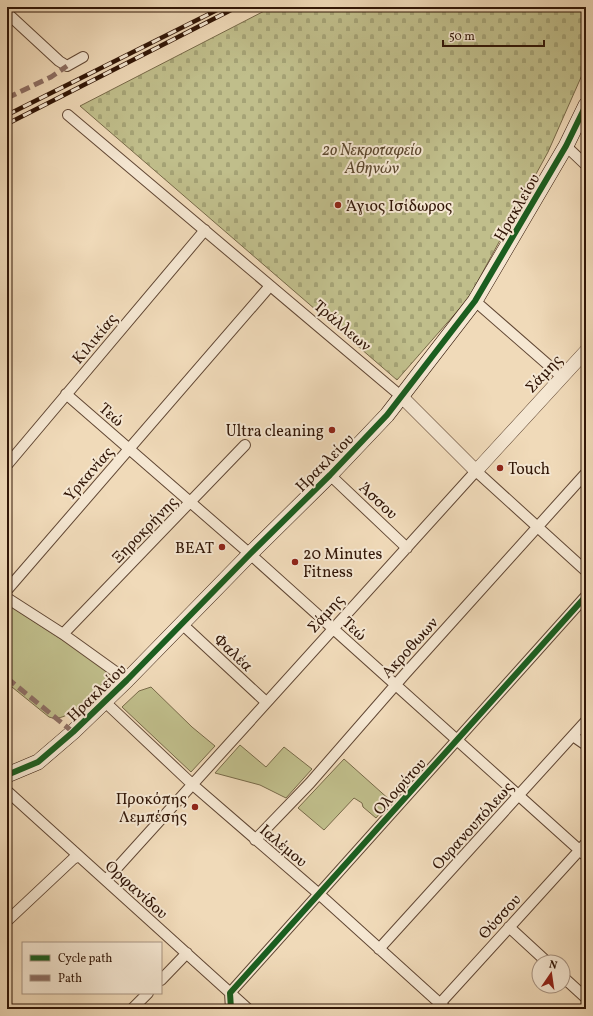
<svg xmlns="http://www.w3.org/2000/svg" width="593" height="1016" font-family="Vollkorn,serif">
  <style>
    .cemetery { fill: url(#cemetery-stones); stroke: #786a49 }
    .green { fill: #c0be8b; stroke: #786a49 }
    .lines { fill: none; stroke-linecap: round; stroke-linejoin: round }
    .minor-casing { stroke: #614734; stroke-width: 12 }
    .tertiary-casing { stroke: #614734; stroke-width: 14 }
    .secondary-casing { stroke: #311607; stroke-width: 16 }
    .minor { stroke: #f5e7d2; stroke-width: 10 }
    .tertiary { stroke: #f5e7d2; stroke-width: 13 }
    .secondary { stroke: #f5e7d2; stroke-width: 15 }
    .rail-casing { stroke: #311607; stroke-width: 4.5 }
    .rail { stroke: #f5e7d2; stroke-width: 3; stroke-dasharray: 9; stroke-linecap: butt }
    .quiet { stroke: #8d6e63; stroke-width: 5; stroke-dasharray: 10 5; stroke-linecap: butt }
    .cycleway-casing { stroke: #f5e7d2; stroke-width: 8 }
    .cycleway { stroke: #1b5e20; stroke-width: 6 }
    .poi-dot { fill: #8f2418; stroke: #f5e7d2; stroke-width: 1.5 }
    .labels { text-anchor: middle; stroke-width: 4; stroke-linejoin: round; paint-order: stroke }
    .park-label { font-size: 16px; font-style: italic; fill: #5c482f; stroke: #f5e7d2 }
    .poi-label { font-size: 16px; fill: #311607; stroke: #f5e7d2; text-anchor: start }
    .street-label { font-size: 16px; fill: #311607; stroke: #f5e7d2 }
  </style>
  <defs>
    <pattern id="cemetery-stones" width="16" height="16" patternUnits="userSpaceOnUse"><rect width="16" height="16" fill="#c0be8b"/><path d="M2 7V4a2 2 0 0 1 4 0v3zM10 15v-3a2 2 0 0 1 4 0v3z" fill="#a5a376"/></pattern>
  </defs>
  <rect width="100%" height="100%" fill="#f0dab9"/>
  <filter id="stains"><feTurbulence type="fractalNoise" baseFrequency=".005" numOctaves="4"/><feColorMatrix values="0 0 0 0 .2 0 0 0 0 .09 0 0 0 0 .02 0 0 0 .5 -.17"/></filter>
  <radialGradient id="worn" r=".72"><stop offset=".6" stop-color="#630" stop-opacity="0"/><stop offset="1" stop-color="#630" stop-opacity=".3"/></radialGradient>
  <path class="cemetery" d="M272,7H586V66L548,152L468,299L397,380L80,106Z"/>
  <path class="green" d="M7,604L104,667L108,673L106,680C93,692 68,725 49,717L7,683Z
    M151,687L192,727L215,746L191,772L122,707L139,691Z
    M240,745L266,767L284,747L312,769L286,798L260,785L215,773Z
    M344,759L391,801L376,818L363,807L362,803L354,798L324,830L298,808Z"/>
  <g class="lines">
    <defs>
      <path id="minor" d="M7,13L59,61L67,66L83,57
        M68,115L402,397
        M566,146L586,165
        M475,301L562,377
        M66,394L250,554L586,856
        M7,465L205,230
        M330,475L407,548
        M7,590L270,286
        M7,598L63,634L127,680
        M182,624L266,702
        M63,634L245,445
        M105,702L193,785L319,894L446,1009
        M573,736L586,745
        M7,791L248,1009
        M255,840L310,783L405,674L586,473
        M106,880L476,471L586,571
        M7,921L73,859L79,856
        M509,927L547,962
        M379,949L586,721
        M563,977L586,998
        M161,980L187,953
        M132,1009L148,993
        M231,1009L230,993L586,596
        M435,1009L586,843"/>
      <path id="tertiary" d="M402,397L476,471L586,351"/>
      <path id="secondary" d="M7,775L38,762L73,732L127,680L250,554L330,475L387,415L475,301L566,146L586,105"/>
    </defs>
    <use href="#minor" class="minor-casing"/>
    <use href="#tertiary" class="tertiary-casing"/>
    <use href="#secondary" class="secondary-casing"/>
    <use href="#minor" class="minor"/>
    <use href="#tertiary" class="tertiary"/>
    <use href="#secondary" class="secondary"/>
    <defs>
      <path id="rail" d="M7,115L223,7
        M7,124L237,7"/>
    </defs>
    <use href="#rail" class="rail-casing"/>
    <use href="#rail" class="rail"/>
    <path class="quiet" d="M7,98L51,77L67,66
      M7,678L73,732"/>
    <defs>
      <path id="cycleway" d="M7,775L38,762L73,732L127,680L250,554L330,475L387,415L475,301L566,146L586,105
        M231,1009L230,993L586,596"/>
    </defs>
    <use href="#cycleway" class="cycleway-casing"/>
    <use href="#cycleway" class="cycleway"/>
  </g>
  <g class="poi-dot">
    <circle cx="338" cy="205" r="4"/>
    <circle cx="332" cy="430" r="4"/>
    <circle cx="500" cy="468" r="4"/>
    <circle cx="222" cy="547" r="4"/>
    <circle cx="295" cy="562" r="4"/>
    <circle cx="195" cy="807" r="4"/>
  </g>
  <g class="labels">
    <g class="park-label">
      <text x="372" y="155">2ο Νεκροταφείο<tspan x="372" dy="18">Αθηνών</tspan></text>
    </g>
    <g class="poi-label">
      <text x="346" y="211">Άγιος Ισίδωρος</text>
      <text x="324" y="436" text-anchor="end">Ultra cleaning</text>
      <text x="508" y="474">Touch</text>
      <text x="214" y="553" text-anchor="end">ΒΕΑΤ</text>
      <text x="303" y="559">20 Μinutes<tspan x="303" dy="18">Fitness</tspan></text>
      <text x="187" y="804" text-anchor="end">Προκόπης<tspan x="187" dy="18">Λεμπέσης</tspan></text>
    </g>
    <g class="street-label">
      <text transform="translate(516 207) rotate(-60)" y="6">Ηρακλείου</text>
      <text transform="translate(343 325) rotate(40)" y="6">Τράλλεων</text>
      <text transform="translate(94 338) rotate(-50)" y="6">Κιλικίας</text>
      <text transform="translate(543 373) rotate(-47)" y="6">Σάμης</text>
      <text transform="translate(112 414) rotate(41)" y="6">Τεώ</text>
      <text transform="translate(324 462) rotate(-45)" y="6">Ηρακλείου</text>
      <text transform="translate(88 473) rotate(-49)" y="6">Υρκανίας</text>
      <text transform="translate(379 500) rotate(43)" y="6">Άσσου</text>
      <text transform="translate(144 529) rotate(-46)" y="6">Ξηροκρήνης</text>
      <text transform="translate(325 613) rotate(-48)" y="6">Σάμης</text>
      <text transform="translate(355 628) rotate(42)" y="6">Τεώ</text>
      <text transform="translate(409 647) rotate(-48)" y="6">Ακροθωων</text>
      <text transform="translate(234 652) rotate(43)" y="6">Φαλέα</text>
      <text transform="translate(96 692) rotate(-44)" y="6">Ηρακλείου</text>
      <text transform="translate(399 786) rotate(-48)" y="6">Ολοφύτου</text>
      <text transform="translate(472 825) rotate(-48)" y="6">Ουρανουπόλεως</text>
      <text transform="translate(284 845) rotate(40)" y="6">Ιαλέμου</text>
      <text transform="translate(137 889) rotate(42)" y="6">Ορφανίδου</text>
      <text transform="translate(499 916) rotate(-48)" y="6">Θύσσου</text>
    </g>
  </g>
  <rect width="593" height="1016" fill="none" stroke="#f0dab9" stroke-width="24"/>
  <rect x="8" y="8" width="577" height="1000" fill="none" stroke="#311607" stroke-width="2"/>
  <rect x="12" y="12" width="569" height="992" fill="none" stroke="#311607"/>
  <rect x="22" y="942" width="140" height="52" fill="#f5e7d2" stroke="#a79381"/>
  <rect x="30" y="955" width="20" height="6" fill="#1b5e20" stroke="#a79381"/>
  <text x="58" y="962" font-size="12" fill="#311607">Cycle path</text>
  <rect x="30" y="975" width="20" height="6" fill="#8d6e63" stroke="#a79381"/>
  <text x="58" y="982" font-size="12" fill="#311607">Path</text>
  <g transform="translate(551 974) rotate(13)"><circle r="19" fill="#f5e7d2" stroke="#a79381"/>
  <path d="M0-3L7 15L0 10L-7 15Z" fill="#8f2418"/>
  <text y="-6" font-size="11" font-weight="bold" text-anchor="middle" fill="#311607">N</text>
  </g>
  <path d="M443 40v6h101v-6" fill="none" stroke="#311607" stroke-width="2"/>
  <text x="449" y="40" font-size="12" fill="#311607" stroke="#f5e7d2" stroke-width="3" paint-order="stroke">50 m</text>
  <rect width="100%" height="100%" filter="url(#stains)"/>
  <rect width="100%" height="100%" fill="url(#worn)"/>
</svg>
